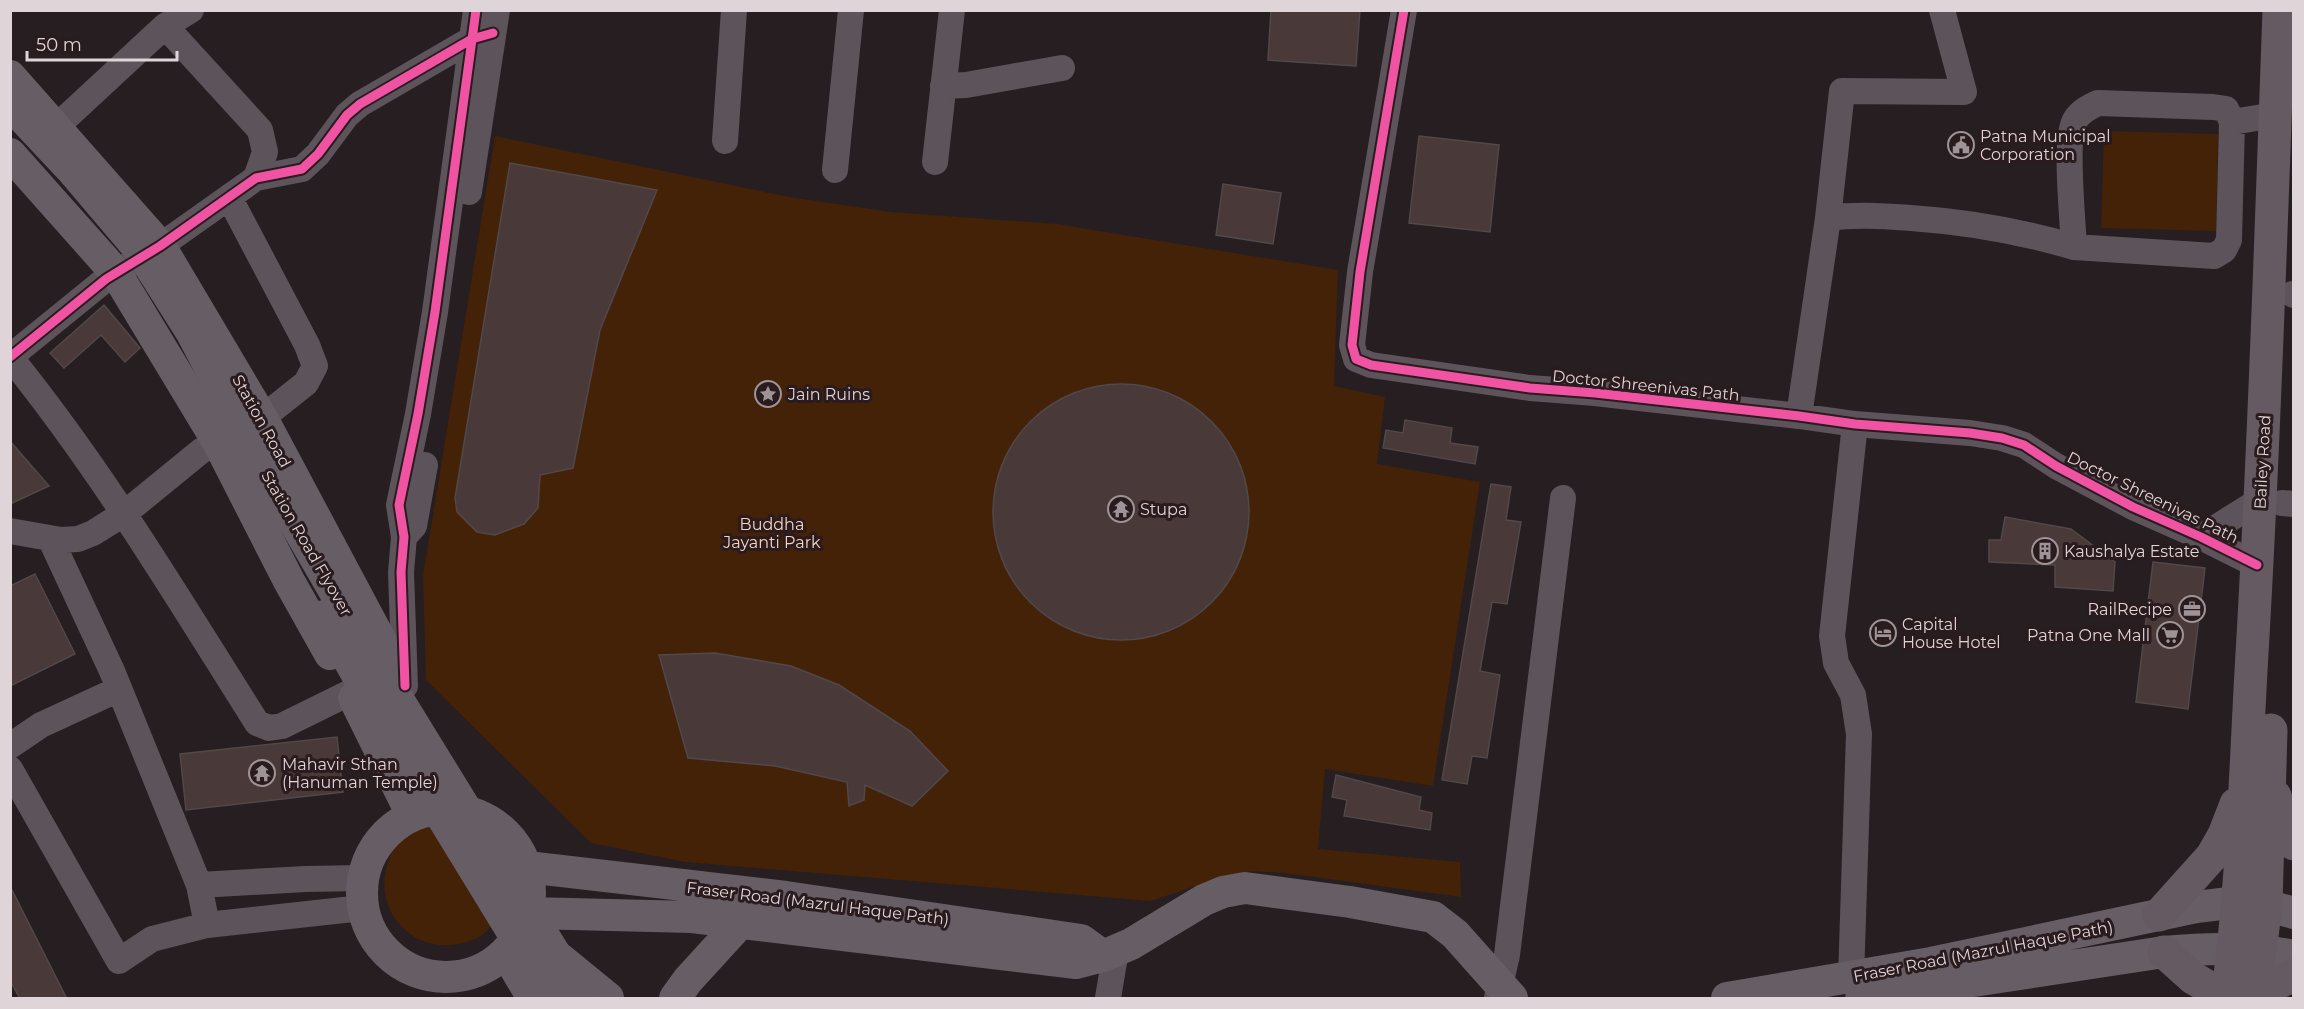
<svg xmlns="http://www.w3.org/2000/svg" width="2304" height="1009" font-family="Montserrat,sans-serif">
  <style>
    .green { fill: #432208 }
    .building { fill: #4a3939; stroke: #504849; stroke-width: 1.5 }
    .lines { fill: none; stroke-linecap: round; stroke-linejoin: round }
    .minor { stroke: #5c545a; stroke-width: 26 }
    .major { stroke: #675d65; stroke-width: 32 }
    .highway { stroke: #655a61; stroke-width: 33 }
    .major-bridge { stroke: #675d65; stroke-width: 32 }
    .cycleway-casing { stroke: #2a1b1f; stroke-width: 13 }
    .cycleway { stroke: #f153a3; stroke-width: 9 }
    .labels { text-anchor: middle; stroke-width: 6; stroke-linejoin: round; paint-order: stroke }
    .poi-label { font-size: 16px; fill: #dfd4d7; stroke: #2a1b1f; text-anchor: start }
    .street-label { font-size: 16px; fill: #dfd4d7; stroke: #2a1b1f }
    .park-label { font-size: 16px; fill: #f7d4bd; stroke: #2a1b1f }
  </style>
  <rect width="100%" height="100%" fill="#261e20"/>
  <path class="green" d="M2104,131L2218,134L2216,231L2101,228Z
    M495,136L789,197L891,212L1057,224L1338,270L1334,386L1385,397L1377,464L1480,482L1433,786L1325,769L1318,849L1460,862L1461,897L1285,873L1252,871L1225,876L1151,901L685,862L591,843L426,680L423,576Z
    M437,819L497,921C491,926 484,935 477,938C419,965 365,911 391,854C395,844 405,832 415,827C422,824 430,822 437,819Z"/>
  <path class="building" d="M1271,10H1360L1356,66L1268,60Z
    M1419,136L1499,145L1490,232L1409,223Z
    M510,163L657,190L600,330L573,468L540,475L538,508L524,524L495,535L477,532L457,512L455,498Z
    M1223,184L1281,193L1273,244L1216,235Z
    M104,305L140,348L125,362L101,335L64,368L50,353Z
    M993 512a128 128 0 1 1 256 0a128 128 0 1 1-256 0Z
    M1405,420L1452,428L1450,443L1478,447L1475,464L1383,448L1386,430L1403,433Z
    M10,441L49,486L10,504Z
    M1491,484L1511,487L1506,520L1521,522L1507,604L1492,602L1480,671L1500,675L1487,758L1472,756L1467,784L1442,780Z
    M2005,517L2071,529L2115,562L2113,591L2055,587V565L1989,562V540H2001Z
    M2153,562L2205,568L2188,709L2136,702Z
    M35,574L75,654L10,686V586Z
    M715,653L791,666L839,685L910,731L948,771L912,806L865,785L864,800L849,806L847,782L775,766L688,758L659,655Z
    M337,737L343,792L186,810L180,754Z
    M1336,775L1421,797L1419,810L1432,813L1430,830L1344,816L1347,800L1332,797Z
    M10,886L67,999H20L10,980Z"/>
  <g class="lines">
    <path class="minor" d="M1404,10L1360,272L1352,345L1356,359L1371,365L1530,388L1595,393L1799,416L1855,424L1970,433L2002,438L2024,445L2056,466L2133,507L2201,537L2257,565
      M165,26L260,130L265,152L256,178
      M943,86L966,85L1062,68
      M2098,103L2213,107L2226,109L2232,122L2229,240L2224,250L2214,256L2074,247C2073,222 2064,137 2075,120C2081,111 2089,107 2098,103Z
      M2232,122L2275,115
      M56,127L165,26L191,10
      M725,141L734,10
      M935,162L952,10
      M835,170L851,10
      M469,192L497,10
      M1828,218L1842,91L1964,92L1942,10
      M2292,294L2294,295
      M10,357L106,279L160,246L256,178L302,169L318,154L347,115L360,104L472,39L493,33
      M10,357C103,472 178,598 257,723L269,728L282,726L351,692
      M1799,416L1828,218C1856,214 1882,216 1911,218C1967,222 2020,231 2074,247
      M2282,503L2294,504
      M10,531L61,540L78,539L93,533L125,513L201,451L262,418L306,383L315,366L307,345L229,197
      M404,537L414,526L425,465
      M2201,537L2260,500
      M50,538L112,671L199,885L207,925
      M405,686L401,572L404,537L399,505L418,414L435,312L476,10
      M10,746L41,725L119,689
      M10,769L119,961L152,939L207,925L362,908
      M199,885L305,879L362,878
      M1851,978L1859,734L1853,695L1836,663L1832,636L1855,424
      M1108,998L1116,950
      M1497,998L1507,955L1563,498"/>
    <path class="major" d="M10,76L160,246L262,418L390,658
      M10,154L116,273L218,442L289,581L330,654
      M354,698L412,815
      M362 893a84 84 0 1 1 168 0a84 84 0 1 1-168 0Z
      M527,867L786,897L1081,940L1103,956
      M530,913L692,917L1076,963L1103,956L1131,944L1204,900L1223,892L1245,888L1350,902L1433,917L1455,934L1512,998
      M506,953L533,998
      M559,958L608,998
      M675,998L688,980L741,922
      M1727,998L1931,963L2196,907L2238,902L2266,905L2294,913
      M1861,998L2164,952C2208,948 2250,947 2294,956"/>
    <path class="highway" d="M2275,796L2284,825L2294,844
      M2159,915L2212,856L2224,835L2236,804
      M2164,952L2193,978L2227,998
      M2255,994L2294,975
      M2227,998C2242,890 2245,781 2251,671C2264,451 2271,231 2279,10
      M2254,998L2266,905L2271,730"/>
    <path class="major-bridge" d="M10,104L71,169L139,249L192,333L259,461L383,675L582,998
      M324,616L381,717L553,998"/>
    <defs>
      <path id="cycleway" d="M1404,10L1360,272L1352,345L1356,359L1371,365L1530,388L1595,393L1799,416L1855,424L1970,433L2002,438L2024,445L2056,466L2133,507L2201,537L2257,565
        M10,357L106,279L160,246L256,178L302,169L318,154L347,115L360,104L472,39L493,33
        M405,686L401,572L404,537L399,505L418,414L435,312L476,10"/>
    </defs>
    <use href="#cycleway" class="cycleway-casing"/>
    <use href="#cycleway" class="cycleway"/>
  </g>
  <defs>
    <symbol id="civic-ring" viewBox="-11 -11 22 22"><circle r="9.5" fill="#2a1b1f" stroke="#9e9497" stroke-width="1.5"/><path d="M-.6-6.5H3V-4.5H.6V-3L4-1V1h2V6H-6V1h2V-1L-.6-3ZM-1.2 2.5V6h2.4V2.5Z" fill="#9e9497"/></symbol>
    <symbol id="sight-ring" viewBox="-11 -11 22 22"><circle r="9.5" fill="#2a1b1f" stroke="#9e9497" stroke-width="1.5"/><path d="M0-6L1.8-2.2L6-1.7L2.9 1.2L3.7 5.4L0 3.3L-3.7 5.4L-2.9 1.2L-6-1.7L-1.8-2.2Z" fill="#9e9497"/></symbol>
    <symbol id="temple-ring" viewBox="-11 -11 22 22"><circle r="9.5" fill="#2a1b1f" stroke="#9e9497" stroke-width="1.5"/><path d="M0-6L5-2H3V0L6.5 2.5H4V6H1.5V3h-3V6H-4V2.5H-6.5L-3 0V-2H-5Z" fill="#9e9497"/></symbol>
    <symbol id="building-ring" viewBox="-11 -11 22 22"><circle r="9.5" fill="#2a1b1f" stroke="#9e9497" stroke-width="1.5"/><path d="M-4-6H4V6H1V3H-1V6H-4ZM-2.5-4.3h1.7v1.8h-1.7ZM.8-4.3h1.7v1.8H.8ZM-2.5-1h1.7V.8h-1.7ZM.8-1h1.7V.8H.8Z" fill="#9e9497"/></symbol>
    <symbol id="office-ring" viewBox="-11 -11 22 22"><circle r="9.5" fill="#2a1b1f" stroke="#9e9497" stroke-width="1.5"/><path d="M-6-3h4V-5.5h4V-3h4V5H-6ZM-1-4.5V-3h2v-1.5ZM-6 0V1H6V0Z" fill="#9e9497"/></symbol>
    <symbol id="hotel-ring" viewBox="-11 -11 22 22"><circle r="9.5" fill="#2a1b1f" stroke="#9e9497" stroke-width="1.5"/><path d="M-6-4.5h1.5V1H6V5H4.5V3h-9V5H-6ZM-4 0a1.8 1.8 0 1 1 3.6 0ZM.5 0V-2.5h3Q6-2.5 6 0Z" fill="#9e9497"/></symbol>
    <symbol id="supermarket-ring" viewBox="-11 -11 22 22"><circle r="9.5" fill="#2a1b1f" stroke="#9e9497" stroke-width="1.5"/><path d="M-6-5.5h2.5l.6 2H6L4.5 2H-2.5L-4.4-4H-6ZM-1.5 3.2a1.3 1.3 0 1 0 .1 0ZM3 3.2a1.3 1.3 0 1 0 .1 0Z" fill="#9e9497"/></symbol>
  </defs>
  <g fill-rule="evenodd">
    <use href="#civic-ring" x="1946" y="130" width="30" height="30"/>
    <use href="#sight-ring" x="753" y="379" width="30" height="30"/>
    <use href="#temple-ring" x="1106" y="494" width="30" height="30"/>
    <use href="#building-ring" x="2030" y="536" width="30" height="30"/>
    <use href="#office-ring" x="2177" y="594" width="30" height="30"/>
    <use href="#hotel-ring" x="1868" y="618" width="30" height="30"/>
    <use href="#supermarket-ring" x="2155" y="620" width="30" height="30"/>
    <use href="#temple-ring" x="247" y="758" width="30" height="30"/>
  </g>
  <g class="labels">
    <g class="poi-label">
      <text x="1980" y="142">Patna Municipal<tspan x="1980" dy="18">Corporation</tspan></text>
      <text x="788" y="400">Jain Ruins</text>
      <text x="1140" y="515">Stupa</text>
      <text x="2064" y="557">Kaushalya Estate</text>
      <text x="2172" y="615" text-anchor="end">RailRecipe</text>
      <text x="1902" y="630">Capital<tspan x="1902" dy="18">House Hotel</tspan></text>
      <text x="2150" y="641" text-anchor="end">Patna One Mall</text>
      <text x="282" y="770">Mahavir Sthan<tspan x="282" dy="18">(Hanuman Temple)</tspan></text>
    </g>
    <g class="street-label">
      <text transform="translate(1646 385) rotate(6)" y="6">Doctor Shreenivas Path</text>
      <text transform="translate(262 421) rotate(61)" y="6">Station Road</text>
      <text transform="translate(2262 462) rotate(-87)" y="6">Bailey Road</text>
      <text transform="translate(2153 497) rotate(26)" y="6">Doctor Shreenivas Path</text>
      <text transform="translate(307 543) rotate(60)" y="6">Station Road Flyover</text>
      <text transform="translate(818 903) rotate(7)" y="6">Fraser Road (Mazrul Haque Path)</text>
      <text transform="translate(1983 951) rotate(-11)" y="6">Fraser Road (Mazrul Haque Path)</text>
    </g>
    <g class="park-label">
      <text x="772" y="530">Buddha<tspan x="772" dy="18">Jayanti Park</tspan></text>
    </g>
  </g>
  <rect width="2304" height="1009" fill="none" stroke="#dfd4d7" stroke-width="24"/>
  <path d="M27 51v9h150v-9" fill="none" stroke="#dfd4d7" stroke-width="3"/>
  <text x="36" y="51" font-size="18" fill="#dfd4d7" stroke="#2a1b1f" stroke-width="4.5" paint-order="stroke">50 m</text>
</svg>
